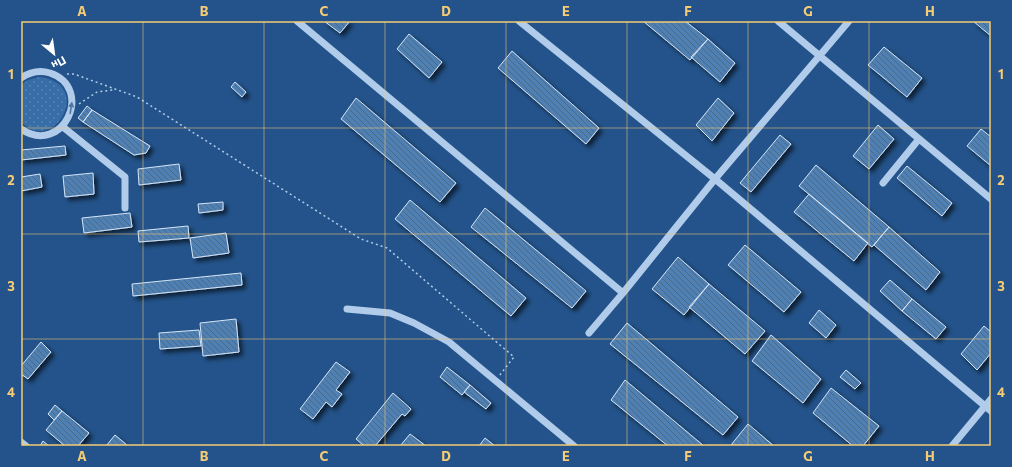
<svg xmlns="http://www.w3.org/2000/svg" width="1012" height="467" font-family="Commissioner,sans-serif">
  <style>
    .grass { fill: url(#grass-dots) }
    .building { fill: url(#building-back-hatch); stroke: #d4e5f8; filter: url(#shadow) }
    .lines { fill: none; stroke-linecap: round; stroke-linejoin: round }
    .path { stroke: #b0ccea; stroke-width: 1.5; stroke-dasharray: 2 3; stroke-linecap: butt }
    .minor { stroke: #b0ccea; stroke-width: 7 }
    .oneway { fill: #4d77a7 }
    .grid { fill: none; stroke: #f5cb73; stroke-width: 1; stroke-opacity: 0.55 }
    .neatline { fill: none; stroke: #f5cb73; stroke-width: 1.5 }
    .grid-label { font-size: 13px; text-anchor: middle; font-weight: bold; fill: #f5cb73 }
  </style>
  <defs>
    <pattern id="grass-dots" width="8" height="8" patternUnits="userSpaceOnUse"><rect width="8" height="8" fill="#376ea7"/><path d="M2 2h.1M6 6h.1" fill="none" stroke="#5584b4" stroke-width="1.8" stroke-linecap="round"/></pattern>
    <pattern id="building-back-hatch" width="6" height="6" patternUnits="userSpaceOnUse"><rect width="6" height="6" fill="#5080b3"/><path d="M-1 5l2 2M0 0l6 6M5-1l2 2" fill="none" stroke="#4e6985"/></pattern>
    <filter id="shadow"><feDropShadow dx="3.5" dy="3.5" stdDeviation="2" flood-color="#0009"/></filter>
  </defs>
  <rect width="100%" height="100%" fill="#23538a"/>
  <path class="grass" d="M39,77C95,83 54,156 21,122V85L28,80Z"/>
  <path class="building" d="M324,21H350L340,33Z
    M643,21H685L708,39L690,60Z
    M973,21H991V36Z
    M409,34L442,62L429,78L397,49Z
    M708,39L735,63L720,82L691,57Z
    M884,47L922,78L907,97L868,65Z
    M512,51L599,128L586,144L498,68Z
    M235,82L246,92L242,97L231,87Z
    M356,98L456,183L440,202L341,119Z
    M718,98L734,113L712,141L696,125Z
    M87,106L92,110L83,122L78,118Z
    M92,110L150,146L146,153L134,155L83,122Z
    M878,125L894,139L869,169L853,156Z
    M981,129L991,137V166L967,146Z
    M780,135L791,144L751,192L740,183Z
    M65,146L66,155L21,160V150Z
    M179,164L181,180L139,185L138,169Z
    M816,165L889,227L872,247L799,186Z
    M907,166L952,203L942,216L897,178Z
    M93,173L94,194L65,197L63,176Z
    M40,174L42,187L21,191V177Z
    M809,194L868,243L854,261L794,212Z
    M410,200L526,298L511,316L395,219Z
    M223,202V210L199,213L198,204Z
    M485,208L586,291L572,308L471,227Z
    M130,213L132,227L84,233L82,218Z
    M188,226L189,238L139,242L138,231Z
    M889,227L940,272L926,290L874,245Z
    M226,233L229,253L193,258L190,238Z
    M745,245L801,292L784,312L728,265Z
    M678,257L709,284L684,315L652,289Z
    M241,273L242,285L133,296L132,284Z
    M890,280L912,299L902,311L880,291Z
    M709,284L765,331L745,354L689,307Z
    M912,299L946,327L936,339L902,311Z
    M819,310L836,325L826,338L809,323Z
    M236,319L239,352L203,356L200,323Z
    M627,323L738,417L723,435L610,344Z
    M984,326L991,332V353L977,370L961,354Z
    M199,330L201,346L160,349L159,333Z
    M771,335L821,379L803,403L752,361Z
    M41,342L51,352L28,379L21,374V366Z
    M336,362L350,372L336,390L342,394L332,407L326,402L313,419L300,409Z
    M447,367L470,385L462,395L440,377Z
    M846,370L861,383L855,389L840,377Z
    M625,380L704,446H668L611,400Z
    M470,385L491,403L486,409L464,392Z
    M831,388L879,426L863,446H853L813,413Z
    M393,393L411,409L405,416L402,414L375,446H363V445L356,439Z
    M55,405L62,411L54,420L48,414Z
    M62,411L89,433L78,446H65L46,430Z
    M748,424L774,446L731,445Z
    M410,434L426,446H400Z
    M115,435L127,445L126,446H106Z
    M485,438L495,446H479Z
    M43,441L49,446H40Z"/>
  <g class="lines">
    <path class="path" d="M67,74H74L137,97L361,239L387,248L514,357L499,376
      M79,104L97,92L113,90"/>
    <path class="minor" d="M297,21L623,293
      M519,21L715,179L991,411
      M778,21L991,199
      M21,78C30,72 40,70 50,73C95,88 63,157 21,129
      M63,127L125,177V208
      M883,183L919,139
      M347,309L390,313L414,323L449,342L574,446
      M589,333L623,293L715,179L849,21
      M21,442L26,446
      M952,446L991,399"/>
  </g>
  <defs><path id="oneway-solid" d="M-6-.8H1V-3.2L6.5 0L1 3.2V.8H-6Z"/></defs>
  <use class="oneway" href="#oneway-solid" transform="translate(71 108) rotate(-81)"/>
  <path class="grid" d="M143,21V446M264,21V446M385,21V446M506,21V446M627,21V446M748,21V446M869,21V446M21,128H991M21,234H991M21,339H991"/>
  <rect width="1012" height="467" fill="none" stroke="#23538a" stroke-width="44"/>
  <g transform="translate(54 54) rotate(151)" stroke="#23538a" stroke-width="3" paint-order="stroke">
  <path d="M0-3L7 15L0 10L-7 15Z" fill="#ffffff"/>
  <text y="-6" font-size="11" font-weight="bold" text-anchor="middle" fill="#ffffff">Пн</text>
  </g>
  <rect x="22" y="22" width="968" height="423" class="neatline"/>
  <g class="grid-label">
    <text x="82" y="16">A</text>
    <text x="204" y="16">B</text>
    <text x="324" y="16">C</text>
    <text x="446" y="16">D</text>
    <text x="566" y="16">E</text>
    <text x="688" y="16">F</text>
    <text x="808" y="16">G</text>
    <text x="930" y="16">H</text>
    <text x="11" y="79">1</text>
    <text x="1001" y="79">1</text>
    <text x="11" y="185">2</text>
    <text x="1001" y="185">2</text>
    <text x="11" y="291">3</text>
    <text x="1001" y="291">3</text>
    <text x="11" y="397">4</text>
    <text x="1001" y="397">4</text>
    <text x="82" y="461">A</text>
    <text x="204" y="461">B</text>
    <text x="324" y="461">C</text>
    <text x="446" y="461">D</text>
    <text x="566" y="461">E</text>
    <text x="688" y="461">F</text>
    <text x="808" y="461">G</text>
    <text x="930" y="461">H</text>
  </g>
</svg>
